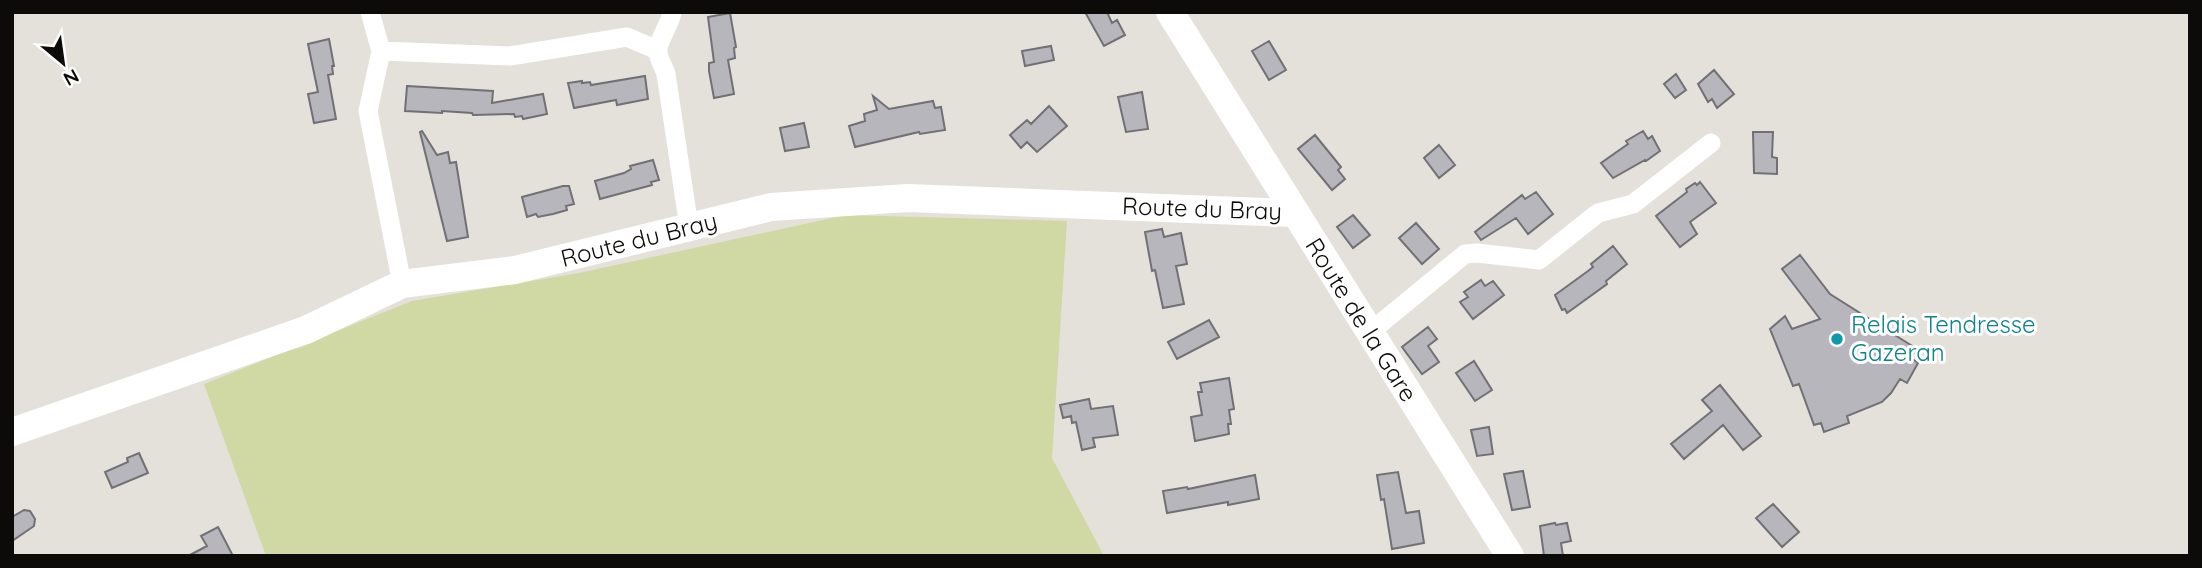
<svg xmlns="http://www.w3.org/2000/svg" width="2202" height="568" font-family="Quicksand,sans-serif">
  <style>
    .green { fill: #d0d8a4 }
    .building { fill: #b7b6bd; stroke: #707075; stroke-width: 2 }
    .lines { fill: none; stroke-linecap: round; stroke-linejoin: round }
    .street { stroke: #fff; stroke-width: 19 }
    .secondary { stroke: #fff; stroke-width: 28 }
    .culture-dot { fill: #0f9aa8; stroke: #fff; stroke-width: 2.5 }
    .labels { text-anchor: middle; stroke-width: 6; stroke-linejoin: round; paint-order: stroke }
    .street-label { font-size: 24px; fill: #0c0b09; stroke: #fff }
    .culture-label { font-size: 24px; fill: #0d838f; stroke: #fff; text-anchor: start }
  </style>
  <rect width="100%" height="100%" fill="#e4e1db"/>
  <path class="green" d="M846,215L1067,221L1052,458L1104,556H266L204,384L412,301L579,273Z"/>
  <path class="building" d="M1085,12H1107L1112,23L1117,20L1125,35L1104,46Z
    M730,13L736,47L734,48L735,58L728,60L734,94L714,98L709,71V63L714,62L708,17Z
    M329,39L334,66H332L333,74L328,75L336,119L314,123L308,94L318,92L308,44Z
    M1269,41L1286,70L1269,80L1252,51Z
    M1051,46L1054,60L1025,66L1022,51Z
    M1714,70L1734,94L1717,108L1712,99L1708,102L1698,84Z
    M1676,74L1686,90L1675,98L1664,84Z
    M645,76L648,99L617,105L616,100L574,108L568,83L582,81V83L590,82L591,85Z
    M407,86L493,91L492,103L543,94L547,114L523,119L522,116L515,117L514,114L473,115L472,113L442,111V113L405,111Z
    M1142,92L1148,129L1126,132L1118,97Z
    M873,96L889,109L933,101L935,108L941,107L945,130L920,134L919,132L855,147L849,126L865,121L864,114L877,110Z
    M1049,106L1067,126L1037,152L1027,142L1021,148L1010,135L1027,120L1031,124Z
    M804,123L809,147L785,151L780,128Z
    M422,131L437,155L448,152L450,163L456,162L468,237L447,241L420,132Z
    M1643,131L1648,139L1652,136L1660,151L1646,161L1645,160L1613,178L1601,163L1628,144L1626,141Z
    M1753,132H1773L1772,157L1777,158V174L1754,173Z
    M1315,135L1341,167L1338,170L1345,179L1332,190L1298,149Z
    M1439,145L1455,165L1439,178L1424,158Z
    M653,160L659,180L651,182L652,185L600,199L595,181L624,173L631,169L630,166Z
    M1700,182L1716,203L1690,222L1697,234L1680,247L1656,216L1687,192L1686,189L1695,183L1697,185Z
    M563,186H569L574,204L566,206L567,210L553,214L538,217L536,214L527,217L522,197Z
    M1536,192L1553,214L1528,234L1516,218L1481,240L1475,232L1522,195L1525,199Z
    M1353,215L1370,235L1353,248L1337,227Z
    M1416,223L1439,249L1422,264L1399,238Z
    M1162,229L1164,237L1181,233L1187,264L1176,266L1184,304L1163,308L1155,270L1152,271L1145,232Z
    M1613,246L1627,264L1606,281L1607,284L1567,313L1565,309L1562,310L1555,295L1588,271L1593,267L1591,264Z
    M1800,255L1830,294L1917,349L1911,358L1918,363L1907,383L1900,379L1891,393L1882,402L1847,416L1849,423L1824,432L1821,423L1814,425L1799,384L1793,386L1770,329L1785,316L1792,329L1820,319L1782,269Z
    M1481,280L1485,286L1493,281L1504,295L1473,319L1460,302L1468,297L1464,292Z
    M1209,320L1219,337L1177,359L1168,342Z
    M1428,327L1437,339L1428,346L1439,362L1422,374L1402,347Z
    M1474,361L1492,390L1475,401L1456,373Z
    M1229,378L1234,409L1229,410L1231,424H1228L1229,434L1195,441L1191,417L1202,415L1198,392H1202L1200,383Z
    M1720,385L1761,436L1743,450L1723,425L1684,459L1671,444L1712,411L1702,400Z
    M1089,399L1091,409L1113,406L1118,435L1093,438L1095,447L1082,450L1076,422L1072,423L1071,416L1063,418L1060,405Z
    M1489,427L1493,454L1477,456L1471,430Z
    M139,453L148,473L112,488L105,472L128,462L127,458Z
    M1523,471L1530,507L1512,510L1504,474Z
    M1398,472L1406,513L1419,511L1424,543L1392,549L1384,499L1381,500L1377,475Z
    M1255,475L1259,499L1228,505V502L1167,513L1163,491L1187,487L1188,489Z
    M1773,504L1799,532L1782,547L1756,518Z
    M24,510L30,511L35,519L34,526L12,541V517Z
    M1555,523L1556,525L1567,523L1571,541L1561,543L1563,556H1544L1540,526Z
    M218,527L233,556H188L207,546L201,536Z"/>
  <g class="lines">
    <path class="street" d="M370,12L381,51L368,111L402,284
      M672,12C670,25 657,42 658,51C658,59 664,67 666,74L689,227
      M381,51L510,56L627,37L657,50
      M1369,333L1465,254L1477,253L1539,260L1598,213L1633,204L1711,143"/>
    <path class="secondary" d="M1170,12L1510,556
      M12,432L306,330L402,284L515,270L771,207L908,198L1294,213"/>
  </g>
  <circle class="culture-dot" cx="1837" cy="339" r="7"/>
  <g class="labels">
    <g class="street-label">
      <text transform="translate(1202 209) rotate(2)" y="8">Route du Bray</text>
      <text transform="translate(639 240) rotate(-14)" y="8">Route du Bray</text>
      <text transform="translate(1361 320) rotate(58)" y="8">Route de la Gare</text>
    </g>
    <g class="culture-label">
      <text x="1851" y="333">Relais Tendresse<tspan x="1851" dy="28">Gazeran</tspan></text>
    </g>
  </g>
  <rect width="2202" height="568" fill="none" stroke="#0c0b09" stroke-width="28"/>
  <g transform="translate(63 63) rotate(151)" stroke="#ffffff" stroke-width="5" paint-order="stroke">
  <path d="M0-5L12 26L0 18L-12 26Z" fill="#0c0b09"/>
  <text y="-10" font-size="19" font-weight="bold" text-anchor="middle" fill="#0c0b09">N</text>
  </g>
</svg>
